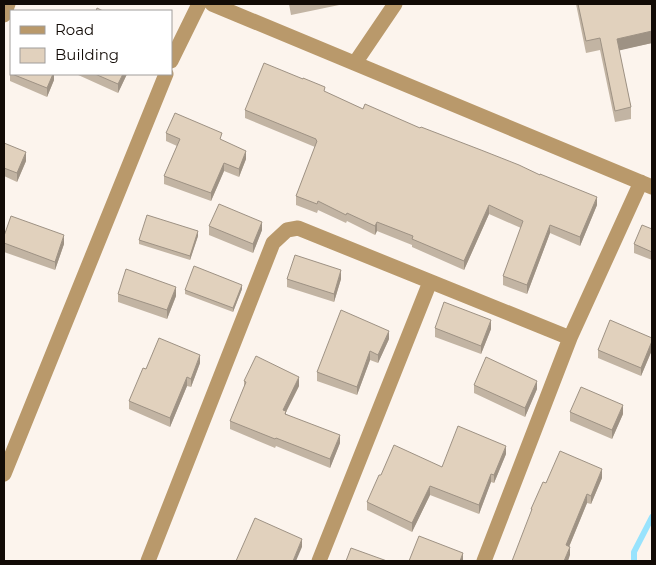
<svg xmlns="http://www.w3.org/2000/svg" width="656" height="565" font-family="Montserrat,sans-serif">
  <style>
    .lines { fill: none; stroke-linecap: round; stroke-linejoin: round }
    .stream { stroke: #98e3fd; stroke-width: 6 }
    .minor { stroke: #b9996b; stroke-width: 15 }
    .wall { fill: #c2b4a3 }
    .shaded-wall { fill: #9e9284 }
    .building { fill: #e1d1bd; stroke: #9e9284 }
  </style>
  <rect width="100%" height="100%" fill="#fcf4ed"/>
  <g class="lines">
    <path class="stream" d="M634,561V552L652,517"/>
    <path class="minor" d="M212,4L652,187
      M4,15L8,4
      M171,61L199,4
      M355,63L395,4
      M4,474L166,74
      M148,561L273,243L287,230L298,228L570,338
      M319,561L430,282
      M484,561L570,338L641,182"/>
  </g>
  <path class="wall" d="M289,4H344L291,15Z
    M576,4H652V43L619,50L631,107V119L615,122L600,50L586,53Z
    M11,68V74H54V80L47,97L10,81V73Z
    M76,74H127L118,93Z
    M303,79L325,92L363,109L597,205L580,246L550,233L527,294L503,285V276L521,228L489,214L464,270L412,247V245L377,231L375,235L347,221L346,223L318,210L317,213L296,205V196L315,147L245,118V110Z
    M166,133L222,140L246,159L239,177L224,171L211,201L164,184V176L177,146L166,141Z
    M4,143L26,161L17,182L4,176Z
    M209,226L262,230L253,253L209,235Z
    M652,229V260L634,253V244Z
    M4,236L64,244L55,270L4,252Z
    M198,236L190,260L139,244V240Z
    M287,279H341L334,302L287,287Z
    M242,289L233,312L185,294V290Z
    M118,294L176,296L167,319L118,302Z
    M435,328L491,329L481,354L435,337Z
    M652,338V350L641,376L598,358V350Z
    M389,339L378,363L370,360L357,395L317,381V372Z
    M200,363L191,387L187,386L170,427L129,409V401L146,369Z
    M244,381L299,386L286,412V414L340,443L330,468L276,446L275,448L230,429V421L244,387Z
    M474,385L537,389L525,417L474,393Z
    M570,412L623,414L612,439L570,421Z
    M506,454L494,483L491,482L479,514L430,495L412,532L367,510V502L381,475L442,467Z
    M602,478L591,504L587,503L569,547L570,555L531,511V509L546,483Z"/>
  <path class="shaded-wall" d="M652,31V43L617,51V39Z
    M53,74H54V80L47,97V88Z
    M123,74H127L118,93V84Z
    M246,151V159L239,177V169Z
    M26,152V161L17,182V173Z
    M224,163V171L211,201V193Z
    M597,197V205L580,246V237Z
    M489,205V214L464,270V261Z
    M262,222V230L253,253V244Z
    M377,222V231L375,235V226Z
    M550,225V233L527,294V285Z
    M198,231V236L190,260V256Z
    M64,235V244L55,270V262Z
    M341,270V279L334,302V294Z
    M242,285V289L233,312V308Z
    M176,287V296L167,319V310Z
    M491,320V329L481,354V346Z
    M389,331V339L378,363V355Z
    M652,341V350L641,376V368Z
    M370,351V360L357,395V387Z
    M200,355V363L191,387V379Z
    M187,377V386L170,427V418Z
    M299,377V386L286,412V420L283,410Z
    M537,381V389L525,417V408Z
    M623,405V414L612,439V430Z
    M340,435V443L330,468V459Z
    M506,446V454L494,483V475Z
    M602,469V478L591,504V496Z
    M491,474V482L479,514V505Z
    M430,486V495L412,532V523Z
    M587,494V503L566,554V545Z
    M302,539V547L296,561H293Z
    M570,547V555L568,561H564Z
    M463,553V561H460Z"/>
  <path class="building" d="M578,4H652V31L617,39L631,107L615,111L600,38L586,41Z
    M97,8L103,11H96Z
    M264,63L303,79V78L325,87L324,91L363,109L365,104L420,128L421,127L481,150L519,165L540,175V174L597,197L580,237L550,225L527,285L503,276L523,221L489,205L464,261L412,239L413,236L377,222L375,226L347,213L346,215L318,201L317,204L296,196L317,141L316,140V139L245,110Z
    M12,74H53L47,88Z
    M95,74H123L118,84Z
    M175,113L222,133L220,139L246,151L239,169L224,163L211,193L164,176L180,139L166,133Z
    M4,143L26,152L17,173L4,168Z
    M219,204L262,222L253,244L209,226Z
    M147,215L198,231L190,256L139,240Z
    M11,216L64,235L55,262L4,243V236Z
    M642,225L652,229V252L634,244Z
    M295,255L341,270L334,294L287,279Z
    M194,266L242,285L233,308L185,290Z
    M126,269L176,287L167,310L118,294Z
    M444,302L491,320L481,346L435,328Z
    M341,310L389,331L378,355L370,351L357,387L317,372Z
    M610,320L652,338V341L641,368L598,350Z
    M159,338L200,355L191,379L187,377L170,418L129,401L143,368L146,369Z
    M256,356L299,377L283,410L286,411L285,414L340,435L330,459L276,438L275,439L230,421L246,382L244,381Z
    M486,357L537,381L525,408L474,385Z
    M581,387L623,405L612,430L570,412Z
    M458,426L506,446L494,475L491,474L479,505L430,486L412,523L367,502L379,475H381L394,445L442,467Z
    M560,451L602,469L591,496L587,494L566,545L570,547L564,561H512L532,509H531L543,482L546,483Z
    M255,518L302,539L293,561H236Z
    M419,536L463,553L460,561H409Z
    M351,548L387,561H346Z"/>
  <rect width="656" height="565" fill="none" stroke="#120b06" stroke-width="10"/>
  <rect x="10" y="10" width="162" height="65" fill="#ffffff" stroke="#a09d9b"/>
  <rect x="20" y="26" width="25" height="8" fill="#b9996b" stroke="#a09d9b"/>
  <text x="55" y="35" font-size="15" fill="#120b06">Road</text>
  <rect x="20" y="48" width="25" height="15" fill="#e1d1bd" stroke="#a09d9b"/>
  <text x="55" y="60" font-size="15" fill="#120b06">Building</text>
</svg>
